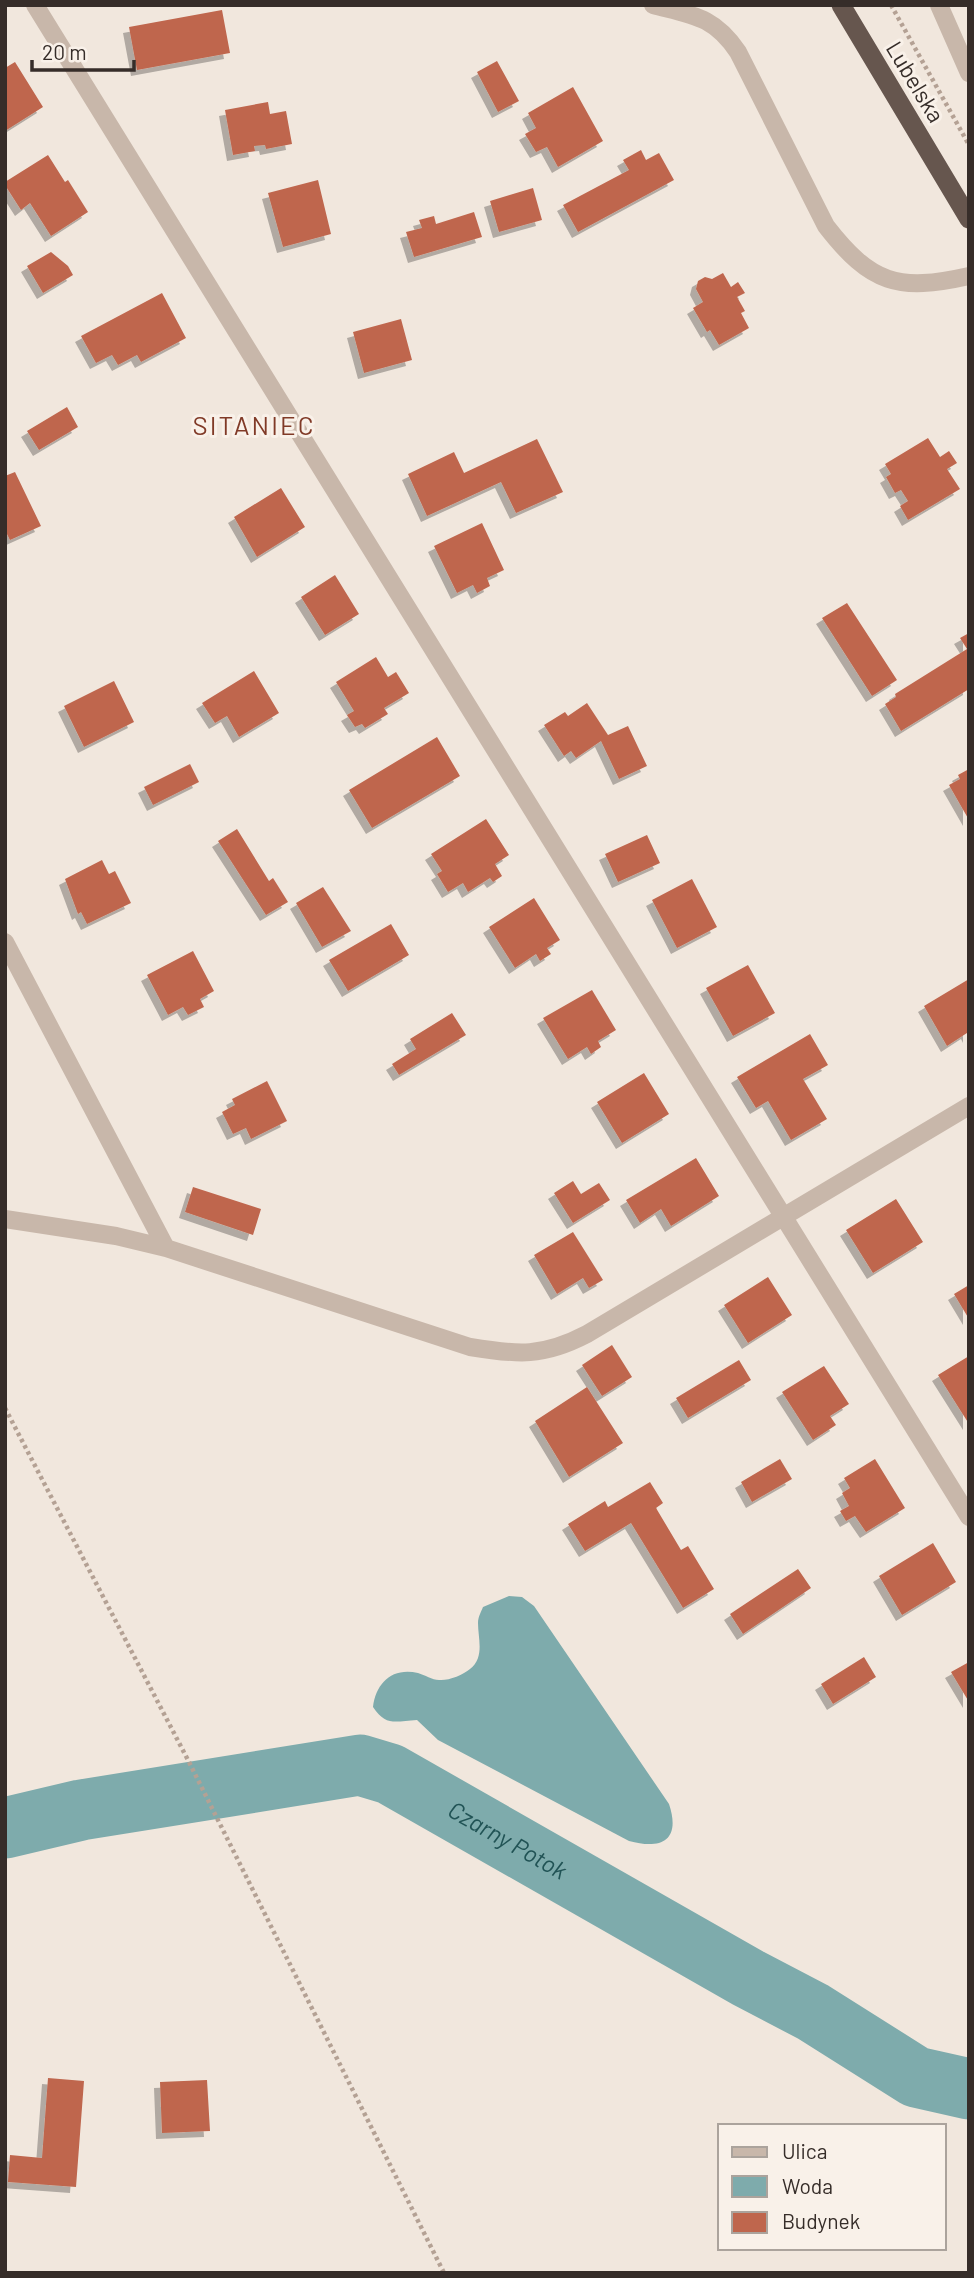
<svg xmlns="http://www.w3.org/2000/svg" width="974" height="2278" font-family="Barlow,sans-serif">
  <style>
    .water { fill: #7eabac }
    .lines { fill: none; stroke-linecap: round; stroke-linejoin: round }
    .river { stroke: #7eabac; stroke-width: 61 }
    .building { fill: #bf664d; filter: url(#shadow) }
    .path { stroke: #b4a194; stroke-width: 4.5; stroke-dasharray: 3.5 3.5; stroke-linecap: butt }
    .minor { stroke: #c8b7aa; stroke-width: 18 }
    .trunk { stroke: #66564e; stroke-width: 19 }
    .labels { text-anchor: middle; stroke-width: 6; stroke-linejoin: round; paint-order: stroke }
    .street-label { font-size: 23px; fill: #362d29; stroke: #f9f1e9 }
    .water-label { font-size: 24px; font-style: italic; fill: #215355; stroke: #f9f1e9 }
    .quarter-label { font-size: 26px; letter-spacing: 2px; fill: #803a27; stroke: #f9f1e9 }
  </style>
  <defs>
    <filter id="shadow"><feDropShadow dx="-6" dy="6" stdDeviation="0" flood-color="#0004"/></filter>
  </defs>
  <rect width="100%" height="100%" fill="#f1e7dd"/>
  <path class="water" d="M509,1596L522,1597L534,1606L669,1804C681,1840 662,1850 629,1841L438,1740L417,1720C396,1721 386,1727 373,1707C376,1683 392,1667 418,1673C425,1675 432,1680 439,1680C448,1681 463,1675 470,1669C485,1657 478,1639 478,1623C478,1617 481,1612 483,1607Z"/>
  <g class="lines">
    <path class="river" id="s1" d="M5,1828L81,1810L360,1765L390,1774L748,1978L813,2012L916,2077L969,2089"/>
  </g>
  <path class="building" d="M222,10L230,53L137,70L129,27Z
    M497,61L519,101L498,112L477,72Z
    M15,62L43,107L5,131V68Z
    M573,87L603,141L558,167L547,147L536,152L525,134L536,128L528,113Z
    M268,102L270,114L286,111L292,144L266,149L265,145L254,146L255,151L233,155L225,110Z
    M641,150L646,160L659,153L674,180L578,232L563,205L629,170L623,160Z
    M48,155L65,182L68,180L88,212L51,236L30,203L21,210L5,185V182Z
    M318,180L331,234L283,247L268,193Z
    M533,188L542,220L499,232L490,201Z
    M474,212L482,237L414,257L406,232L422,228L419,220L434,216L436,224Z
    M51,252L68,266L73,275L43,293L27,266Z
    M723,273L731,287L738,282L745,293L737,297L745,311L741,313L749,328L719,345L710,330L707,332L693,308L703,302L696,289L698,281L705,277L712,279Z
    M162,293L186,338L141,362L137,355L118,365L112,355L96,363L81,336Z
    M401,319L412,360L364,373L353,332Z
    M67,407L78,427L39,450L27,431Z
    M928,438L940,457L949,451L957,463L947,469L960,489L908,520L900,506L908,501L901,490L895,493L886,477L891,474L885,464Z
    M537,439L563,492L516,513L501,482L427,516L408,474L454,452L464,473Z
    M15,472L41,526L10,540L5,530V476Z
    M281,488L305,527L257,557L234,517Z
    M482,523L504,570L487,578L490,586L477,593L473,585L457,593L434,546Z
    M335,575L359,614L325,635L301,597Z
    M847,603L897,680L872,696L822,618Z
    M969,633V689L901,731L885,704L896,697L895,694L967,649L960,638Z
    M376,657L388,677L396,672L409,693L384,708L388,714L365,728L362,724L355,727L347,715L354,711L336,682Z
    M254,671L279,713L239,737L227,716L215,723L202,703Z
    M114,681L134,722L84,747L64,706Z
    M587,703L608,735L628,726L647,766L619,779L601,741L576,758L571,751L564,756L544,725L565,712L568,716Z
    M437,737L460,776L372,828L349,790Z
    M190,764L199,782L153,805L144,787Z
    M969,769V820L949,785L960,779L958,775Z
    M486,819L509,855L495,864L502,876L493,882L490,878L468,892L463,883L448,892L437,874L442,871L431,854Z
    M237,829L269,881L273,878L288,902L266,915L218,841Z
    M647,835L660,863L618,882L605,854Z
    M102,860L109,874L115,871L131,903L87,924L81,912L78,914L65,879Z
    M692,879L717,927L677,948L652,900Z
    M323,887L351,931L322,947L296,903Z
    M534,898L560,940L547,948L551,954L540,961L536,954L515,968L489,927Z
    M391,924L409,955L348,991L329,960Z
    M193,951L214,991L200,999L204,1007L188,1015L183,1007L168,1015L147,975Z
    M748,965L775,1013L733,1036L706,988Z
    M969,979V1037L967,1033L947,1046L924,1006Z
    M592,990L616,1030L598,1041L601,1047L591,1054L587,1047L568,1059L543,1018Z
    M452,1013L466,1035L399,1075L392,1064L416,1049L410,1039Z
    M810,1034L828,1065L803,1079L827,1119L791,1140L768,1101L756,1108L737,1077Z
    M644,1073L669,1114L622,1143L597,1102Z
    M267,1081L287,1121L251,1139L246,1128L233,1134L222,1112L235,1105L232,1099Z
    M696,1158L719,1196L671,1226L661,1209L640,1223L626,1200Z
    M573,1181L581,1194L599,1183L610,1200L573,1223L554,1193Z
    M193,1187L261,1209L253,1235L185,1212Z
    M896,1199L923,1242L873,1273L846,1230Z
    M573,1232L603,1280L589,1288L583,1278L557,1294L534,1255Z
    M768,1277L792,1315L748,1343L724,1305Z
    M969,1285V1319L954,1294Z
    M612,1345L632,1377L602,1396L582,1365Z
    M969,1356V1424L938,1375Z
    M739,1360L751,1380L688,1418L676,1398Z
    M824,1366L849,1404L830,1416L836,1425L813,1440L782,1392Z
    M587,1387L623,1443L569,1477L535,1421Z
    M780,1459L792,1479L752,1502L741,1482Z
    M875,1459L905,1508L866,1532L855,1516L846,1521L840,1511L849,1506L842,1493L850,1488L844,1478Z
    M650,1482L663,1503L656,1508L681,1550L688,1546L714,1589L683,1608L631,1523L585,1551L568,1524L605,1501L608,1507Z
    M933,1543L956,1582L902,1615L879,1576Z
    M798,1569L811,1588L743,1634L730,1614Z
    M864,1657L876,1677L833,1704L821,1684Z
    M969,1662V1702L951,1672Z
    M48,2078L84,2081L76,2187L8,2182L10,2155L42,2158Z
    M207,2080L210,2131L162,2133L160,2082Z"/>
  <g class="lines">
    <path class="path" d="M891,5L969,145
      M5,1408L189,1762L444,2273"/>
    <path class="minor" d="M35,5L969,1517
      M653,5C692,15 714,16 738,52L826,226C871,284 898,292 969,276
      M939,5L969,73
      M5,942L166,1248
      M5,1219L116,1236L166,1248L470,1347C518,1355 543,1357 587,1334L969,1106"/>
    <path class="trunk" d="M841,5L969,219"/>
  </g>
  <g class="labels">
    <g class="street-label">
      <text transform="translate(915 82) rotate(59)" y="8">Lubelska</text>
    </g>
    <g class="water-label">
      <text dy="8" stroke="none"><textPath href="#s1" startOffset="527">Czarny Potok</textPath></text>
    </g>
    <g class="quarter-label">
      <text x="254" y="435">SITANIEC</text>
    </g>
  </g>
  <rect width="974" height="2278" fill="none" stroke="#362d29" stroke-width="14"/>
  <rect x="718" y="2124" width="228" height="126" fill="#f9f1e9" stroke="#aba39c" stroke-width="2"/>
  <rect x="732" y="2147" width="35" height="10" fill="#c8b7aa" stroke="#aba39c" stroke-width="2"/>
  <text x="782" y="2159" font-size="21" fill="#362d29">Ulica</text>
  <rect x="732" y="2176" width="35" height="21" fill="#7eabac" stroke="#aba39c" stroke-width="2"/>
  <text x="782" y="2194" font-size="21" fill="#362d29">Woda</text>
  <rect x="732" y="2212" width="35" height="21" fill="#bf664d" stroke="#aba39c" stroke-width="2"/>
  <text x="782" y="2229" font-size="21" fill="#362d29">Budynek</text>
  <path d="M32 60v10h102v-10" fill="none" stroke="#362d29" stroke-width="3.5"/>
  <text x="42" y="60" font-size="21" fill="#362d29" stroke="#f9f1e9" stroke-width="5" paint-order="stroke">20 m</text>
</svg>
